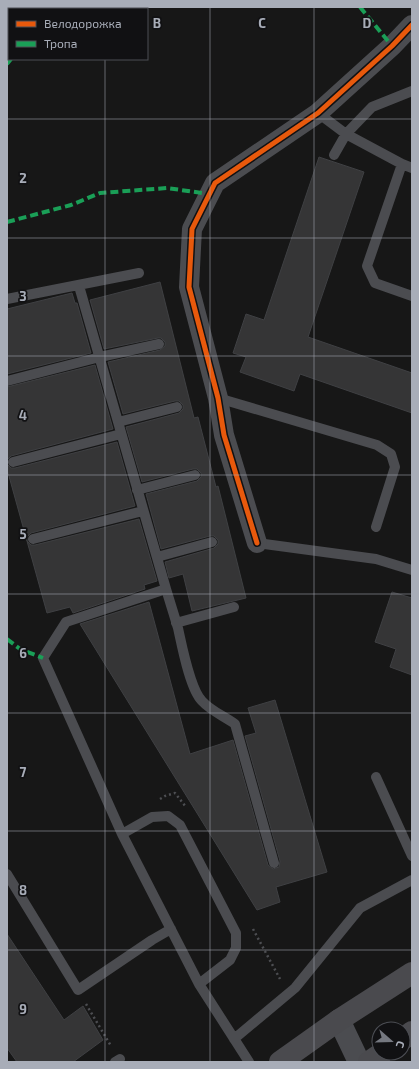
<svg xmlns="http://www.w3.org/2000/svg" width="419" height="1069" font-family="'Exo 2',sans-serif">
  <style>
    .building { fill: #353536; stroke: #3f4043 }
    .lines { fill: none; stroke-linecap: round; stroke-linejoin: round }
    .path { stroke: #4d4e52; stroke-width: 2.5; stroke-dasharray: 2 3; stroke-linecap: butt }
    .service { stroke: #4b4c50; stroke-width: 10 }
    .minor { stroke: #4b4c50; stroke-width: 20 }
    .tertiary { stroke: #4b4c50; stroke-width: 22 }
    .secondary { stroke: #4a4a4e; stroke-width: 22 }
    .quiet { stroke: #1a9f57; stroke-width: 4; stroke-dasharray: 8 4; stroke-linecap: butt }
    .cycleway-casing { stroke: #111113; stroke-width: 8 }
    .cycleway { stroke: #e8590c; stroke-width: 5 }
    .grid { fill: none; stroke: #a8adb8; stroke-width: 1; stroke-opacity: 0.55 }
    .grid-label { font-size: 13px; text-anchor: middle; font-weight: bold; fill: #a8adb8; stroke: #111113; stroke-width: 3.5; stroke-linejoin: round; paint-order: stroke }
  </style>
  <rect width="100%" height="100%" fill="#171717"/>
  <path class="building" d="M319,157L364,172L308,337L412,373V413L300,374L294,391L240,372L246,357L233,353L246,314L264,320Z
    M160,282L194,418L198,417L216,487L218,486L246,598L192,611L183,574L169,578L165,562L214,548L218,544V540L214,536H210L161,549L146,494L197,481L201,477V473L197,469H193L142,482L126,427L179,413L183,409V405L179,401H175L123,414L108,362L160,350L165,346V342L161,338H158L104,349L90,300Z
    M72,293L75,303H77L91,353L7,374V309Z
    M95,365L113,429L11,456L7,460V387Z
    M117,442L135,506L31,533L27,537V541L7,469V464L11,468H15Z
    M139,519L157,581L144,585L145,589L73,613L70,607L47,613L27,541L31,545H35Z
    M392,592L412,598V675L390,667L396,649L375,642Z
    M149,602L190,754L233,740L268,865L273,869L279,867L280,861L245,736L256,733L248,708L275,700L327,872L276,887L280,902L257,910L80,624Z
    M7,934L64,1020L83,1006L103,1040L73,1062H17L7,1048Z"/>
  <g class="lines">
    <path class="path" d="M160,799L165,796L175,793L186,807
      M253,929L280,979
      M86,1004L111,1046"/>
    <path class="service" d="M412,91L372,107L346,134L402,164L412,168
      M318,113L346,134L334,155
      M402,164L367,266L375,283L412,296
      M79,286L166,589
      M7,299L139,273
      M7,381L100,357L159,344
      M218,398L377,445L391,454L395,467L376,527
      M118,422L177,407
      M13,462L121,434
      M137,490L195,475
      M33,539L143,511
      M257,543L376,559L412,570
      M157,557L212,542
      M176,623L234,607
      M376,777L412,856
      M122,834L152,817L168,816L180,825L236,933V948L230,960L199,984
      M7,874L78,990L152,940L171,929
      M234,1039L295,988L360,908L412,880
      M115,1062L120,1059
      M249,1062L199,984L122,834L43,658L66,622L166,589C170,602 174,615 178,628C182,646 190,689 202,701C211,711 224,716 235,724L274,863"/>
    <path class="minor" d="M257,543L224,435L218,398L189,287L192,229L215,183L318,113L392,46L412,25"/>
    <path class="tertiary" d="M339,1020L359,1062"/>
    <path class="secondary" d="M403,1039L412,1032
      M280,1062L339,1020L412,973
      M369,1062L382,1053"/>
    <path class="quiet" d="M360,7L392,46
      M51,9L52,7
      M7,64L11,59
      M7,222L71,205L100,193L167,188L209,194
      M7,639L20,649L43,658"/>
    <defs>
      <path id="cycleway" d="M257,543L224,435L218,398L189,287L192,229L215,183L318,113L392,46L412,25"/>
    </defs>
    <use href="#cycleway" class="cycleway-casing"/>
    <use href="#cycleway" class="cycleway"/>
  </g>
  <path class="grid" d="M105,7V9M210,7V1062M314,7V1062M105,59V1062M7,119H412M7,238H412M7,356H412M7,475H412M7,594H412M7,713H412M7,831H412M7,950H412"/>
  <g class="grid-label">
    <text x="157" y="28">B</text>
    <text x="262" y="28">C</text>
    <text x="367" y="28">D</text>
    <text x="23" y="183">2</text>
    <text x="23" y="301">3</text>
    <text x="23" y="420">4</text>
    <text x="23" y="539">5</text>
    <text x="23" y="658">6</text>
    <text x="23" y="777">7</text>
    <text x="23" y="895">8</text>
    <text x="23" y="1014">9</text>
  </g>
  <rect width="419" height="1069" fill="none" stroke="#a8adb8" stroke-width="16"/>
  <rect x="8" y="8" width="140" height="52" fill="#111113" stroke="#4d4f55"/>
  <rect x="16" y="21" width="20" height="6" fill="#e8590c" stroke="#4d4f55"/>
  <text x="44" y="28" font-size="12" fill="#a8adb8">Велодорожка</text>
  <rect x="16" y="41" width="20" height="6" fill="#1a9f57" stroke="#4d4f55"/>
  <text x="44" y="48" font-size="12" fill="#a8adb8">Тропа</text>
  <g transform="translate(391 1041) rotate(110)"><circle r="19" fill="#111113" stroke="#4d4f55"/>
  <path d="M0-3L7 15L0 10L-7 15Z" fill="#757880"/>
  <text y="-6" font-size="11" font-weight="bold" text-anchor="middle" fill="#a8adb8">С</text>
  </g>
</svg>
